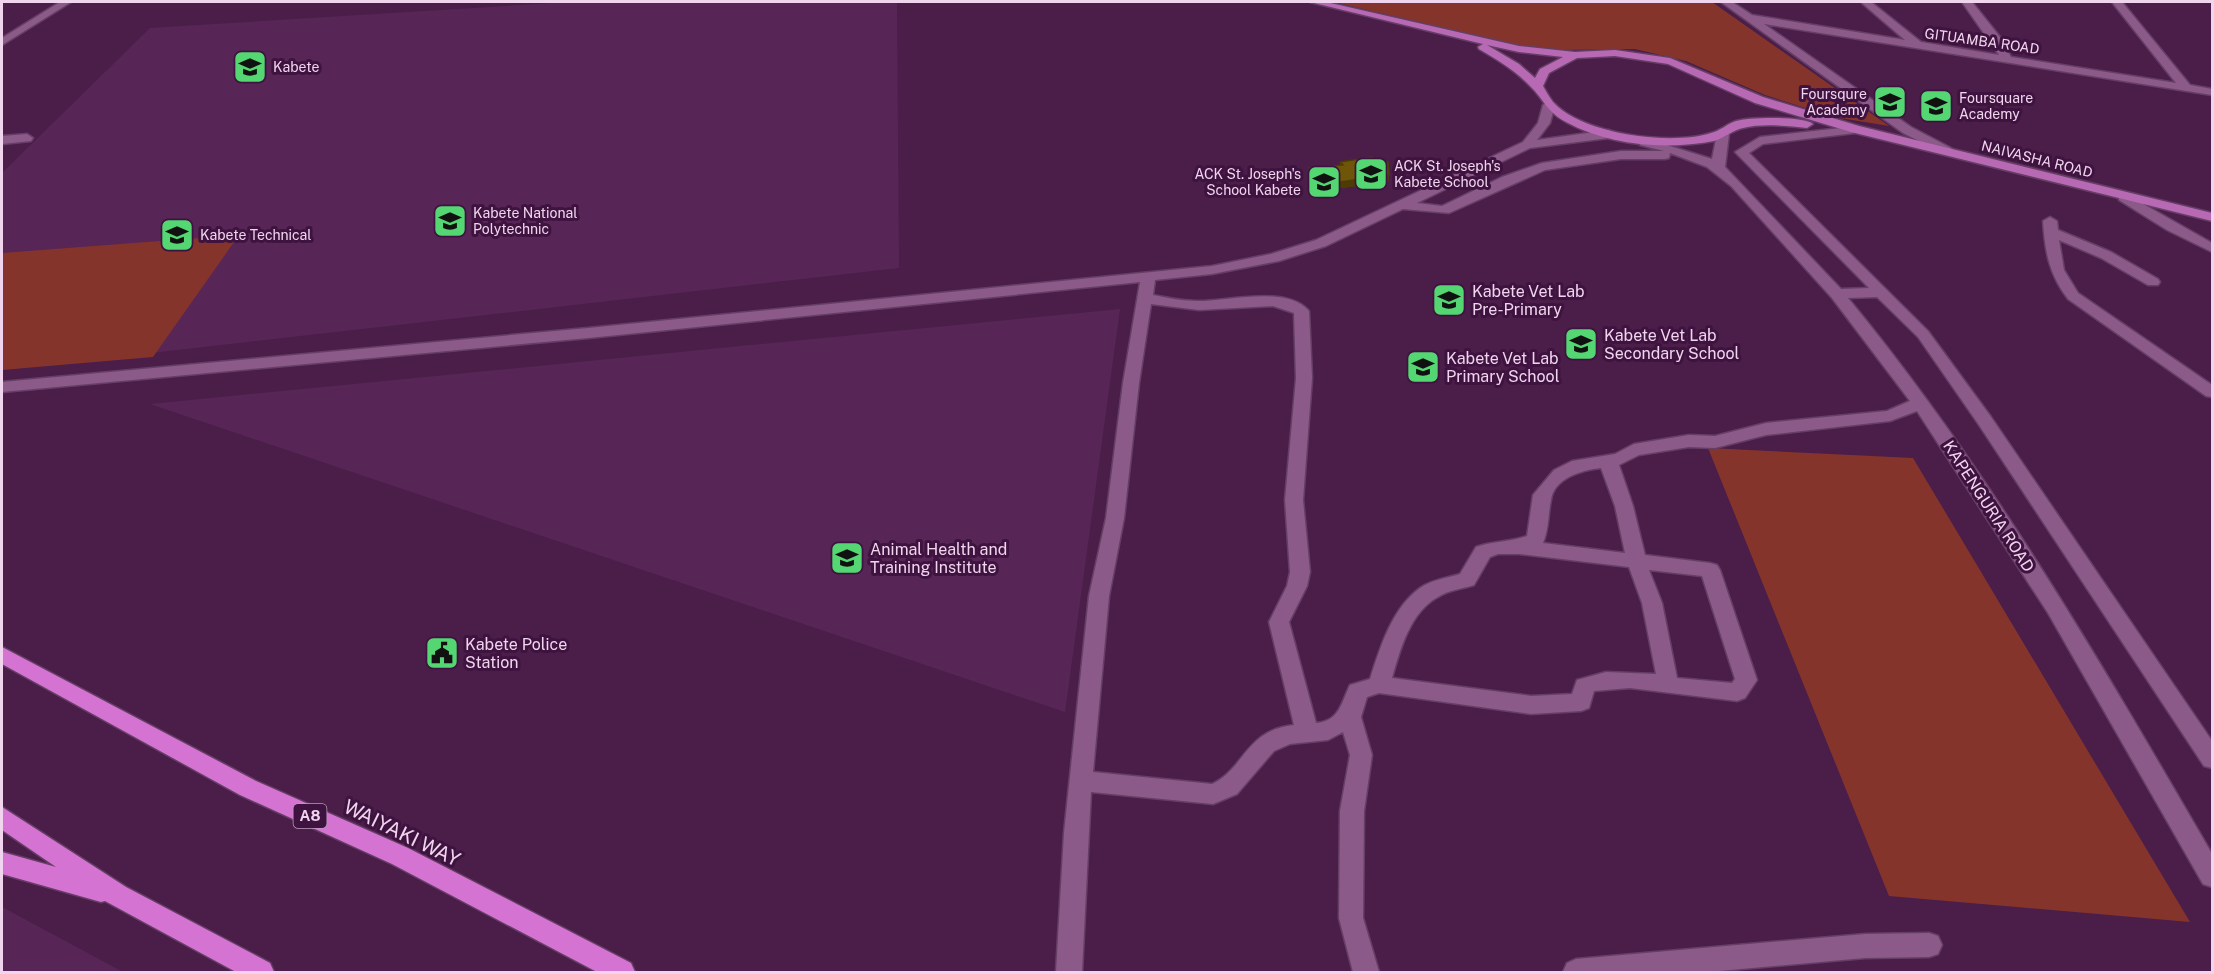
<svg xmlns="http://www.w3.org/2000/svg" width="2214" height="974" font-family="'Public Sans',sans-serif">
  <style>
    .built { fill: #572656 }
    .green { fill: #85342c }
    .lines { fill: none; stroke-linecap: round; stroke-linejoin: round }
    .minor-casing { stroke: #653e65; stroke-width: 3 }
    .major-casing { stroke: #653e65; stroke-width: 3 }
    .highway-casing { stroke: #653e65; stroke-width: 3 }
    .minor { fill: #8b5a88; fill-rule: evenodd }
    .major { fill: #b769b4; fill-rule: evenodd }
    .highway { fill: #d473d1; fill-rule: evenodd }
    .wall { fill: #5f4907 }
    .shaded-wall { fill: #4d3c06 }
    .building { fill: #6e5508; stroke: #4d3c06; stroke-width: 1.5 }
    .labels { text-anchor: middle; stroke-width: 6; stroke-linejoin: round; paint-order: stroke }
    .far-street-label { font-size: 14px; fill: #f1d5ef; stroke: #3f133f }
    .far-poi-label { font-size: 14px; fill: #f1d5ef; stroke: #3f133f; text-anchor: start }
    .shield { fill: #3f133f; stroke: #bc9bba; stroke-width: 1.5 }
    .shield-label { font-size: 15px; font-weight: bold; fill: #f1d5ef }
    .poi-label { font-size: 16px; fill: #f1d5ef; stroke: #3f133f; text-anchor: start }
    .street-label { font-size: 16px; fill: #f1d5ef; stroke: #3f133f }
    .near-street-label { font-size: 20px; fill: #f1d5ef; stroke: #3f133f }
  </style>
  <rect width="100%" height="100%" fill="#4a1e49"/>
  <path class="built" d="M569,2H897L899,268L2,370V173L150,28Z
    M1120,309L1065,712L150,404Z
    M2,907L123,972H2Z"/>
  <path class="green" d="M1334,2H1712L1889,126L1834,117L1765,95L1686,61L1635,49L1557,50L1515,45Z
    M239,235L153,357L2,370V253Z
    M1708,448L1913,458L2190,922L1889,896Z"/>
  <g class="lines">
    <defs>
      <path id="minor" d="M60,2H71L2,45V38Z
        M1721,2H1732L1752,15L1905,40L1862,3L1871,2L1921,42L1999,55L1962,2H1972L2000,37L2011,57L2176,83L2112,2H2122L2190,85L2212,89V95L1764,24L1911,127L1951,148L1953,151L1947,155L1903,133Z
        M1549,101L1555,105L1550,123L1537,140L1609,130L1615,134L1609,138L1530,148L1417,203L1442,206L1502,177L1542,163L1621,151H1664L1640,145V139L1644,138L1712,159L1717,134L1723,130L1729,134L1725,167L1841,289L1869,288L1735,152L1760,137L1859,126L1861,129L1855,133L1763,144L1749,153L1928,331L1991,417L2212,741V768L2204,766L1979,425L1918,337L1877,297L1848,298C1989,469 2101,663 2212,854V887L2203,884L2048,613L1917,411L1890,421L1766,435L1715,448L1689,447L1639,455L1619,465L1633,506L1645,555L1710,563L1717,565L1720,570L1757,680L1745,698L1737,701L1630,688L1594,691L1589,708L1581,711L1531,714L1379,693L1367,697L1361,717L1372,755L1364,811L1363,918L1379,972H1353L1339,918L1340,811L1350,755L1343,732L1328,740L1290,744L1274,751L1237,794L1213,804L1091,792L1082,972H1056L1064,833L1089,596L1106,518L1123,383L1140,282L588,338L2,392V382L588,328L1212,266L1271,254L1316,240L1523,142L1538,123L1543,105ZM1670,153L1707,167L1731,186L1832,298L1910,401L1887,411L1766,423L1715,436L1689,435L1634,444L1615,454L1572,461L1554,470L1533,495L1527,536C1511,542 1494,541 1476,547L1460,574C1447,578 1431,580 1420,588C1392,608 1380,648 1370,679L1350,685C1341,703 1340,721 1316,723L1289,622L1307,586L1310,572L1303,500L1312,378L1309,311C1287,285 1228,301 1199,301C1183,301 1168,298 1153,295L1155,280L1212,274L1279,261L1326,246L1403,209L1449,213L1545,170L1621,159H1665L1669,158ZM1151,304L1199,310L1273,306L1294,313L1296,378L1285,500L1290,572L1287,586L1269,622L1294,725C1245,730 1245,769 1212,784L1093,772L1109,596L1124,518L1139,383ZM1601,468L1615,506L1625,553L1543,543C1549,529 1548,514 1551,500C1554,478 1582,470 1601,468ZM1498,554H1519L1629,567L1642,603L1656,674L1606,672L1577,680L1572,694L1531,696L1392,678C1400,650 1410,612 1438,597C1448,590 1462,589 1474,585L1490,557ZM1649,570L1702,576L1735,679L1732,683L1677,678L1662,603Z
        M27,134L33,138L31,141L2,144V136Z
        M2124,193L2212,243V252L2167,230L2119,200V194Z
        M2050,217L2057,221L2058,230L2111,252L2158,279L2160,282L2158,285H2148L2101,258L2059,240L2064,270L2078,293L2212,385V397L2206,396L2068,299C2049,274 2045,252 2043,221Z
        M1929,933L1938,936L1942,945L1938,954L1929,957L1865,958L1708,972H1563L1567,963L1576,959L1865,934Z"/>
      <path id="major" d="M1310,2H1326L1519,46L1575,52L1615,50L1670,58L1763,97L1859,126L2212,213V221L1851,132L1755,103L1668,64L1615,56L1577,58L1549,73L1543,86C1546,91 1549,97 1553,102C1581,134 1671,146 1711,133C1720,131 1727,124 1736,121C1749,117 1804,116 1813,124L1807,128C1787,126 1763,123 1743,128C1733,130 1724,138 1714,141C1665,150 1610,146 1566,122C1546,111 1545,101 1531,87C1516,71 1498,60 1479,49L1478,47L1483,44ZM1487,45L1519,52L1563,57L1540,69L1535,78L1519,64Z"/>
      <path id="highway" d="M2,647L256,781L408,848L631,963L635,972H597L392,864L240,795L2,664Z
        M2,807L126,887L270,963L274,972H236L105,901L101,902L2,874V852L56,867L2,830Z"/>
    </defs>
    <use href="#minor" class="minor-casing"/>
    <use href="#major" class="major-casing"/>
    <use href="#highway" class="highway-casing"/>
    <use href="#minor" class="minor"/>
    <use href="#major" class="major"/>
    <use href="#highway" class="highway"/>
  </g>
  <path class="wall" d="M1340,162L1376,163L1389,175L1388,182L1318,191L1309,174V168L1340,166Z"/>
  <path class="shaded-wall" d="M1389,175L1388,182L1318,191L1319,185Z"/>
  <path class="building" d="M1372,157L1376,163L1388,162L1389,175L1319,185L1309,168L1343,165L1340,162Z"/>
  <defs>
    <symbol id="school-square" viewBox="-11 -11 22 22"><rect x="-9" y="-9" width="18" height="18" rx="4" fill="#54d672" stroke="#3f133f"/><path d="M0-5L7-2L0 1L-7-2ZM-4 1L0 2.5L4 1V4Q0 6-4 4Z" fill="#111"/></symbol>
    <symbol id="university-square" viewBox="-11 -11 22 22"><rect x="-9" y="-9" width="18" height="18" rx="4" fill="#54d672" stroke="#3f133f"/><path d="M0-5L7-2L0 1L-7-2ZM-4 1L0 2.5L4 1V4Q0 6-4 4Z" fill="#111"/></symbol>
    <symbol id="civic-square" viewBox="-11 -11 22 22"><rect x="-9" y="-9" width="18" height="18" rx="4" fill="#54d672" stroke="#3f133f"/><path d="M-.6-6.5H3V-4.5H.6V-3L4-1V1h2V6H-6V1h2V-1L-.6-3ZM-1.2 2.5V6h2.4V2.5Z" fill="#111"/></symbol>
  </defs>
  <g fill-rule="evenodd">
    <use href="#school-square" x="231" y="48" width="38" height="38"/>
    <use href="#school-square" x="1871" y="83" width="38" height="38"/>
    <use href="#school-square" x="1917" y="87" width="38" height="38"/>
    <use href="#school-square" x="1352" y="155" width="38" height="38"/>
    <use href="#school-square" x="1305" y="163" width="38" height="38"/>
    <use href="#university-square" x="431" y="202" width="38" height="38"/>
    <use href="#school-square" x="158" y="216" width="38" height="38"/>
    <use href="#school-square" x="1430" y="281" width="38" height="38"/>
    <use href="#school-square" x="1562" y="325" width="38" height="38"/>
    <use href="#school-square" x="1404" y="348" width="38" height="38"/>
    <use href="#university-square" x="828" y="539" width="38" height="38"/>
    <use href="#civic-square" x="423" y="634" width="38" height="38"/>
  </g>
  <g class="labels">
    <g class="far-street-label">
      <text transform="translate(1982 41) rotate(8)" y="5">GITUAMBA ROAD</text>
      <text transform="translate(2037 159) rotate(14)" y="5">NAIVASHA ROAD</text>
    </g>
    <g class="far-poi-label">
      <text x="273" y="72">Kabete</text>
      <text x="1867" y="99" text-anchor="end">Foursqure<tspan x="1867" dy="16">Academy</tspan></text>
      <text x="1959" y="103">Foursquare<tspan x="1959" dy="16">Academy</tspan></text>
      <text x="1394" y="171">ACK St. Joseph's<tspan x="1394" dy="16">Kabete School</tspan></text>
      <text x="1301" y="179" text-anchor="end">ACK St. Joseph's<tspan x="1301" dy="16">School Kabete</tspan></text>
      <text x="473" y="218">Kabete National<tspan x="473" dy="16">Polytechnic</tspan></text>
      <text x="200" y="240">Kabete Technical</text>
    </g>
    <rect class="shield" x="293.5" y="804" width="33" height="24" rx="4.5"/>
    <g class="shield-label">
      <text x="310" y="821">A8</text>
    </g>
    <g class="poi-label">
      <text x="1472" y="297">Kabete Vet Lab<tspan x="1472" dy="18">Pre-Primary</tspan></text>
      <text x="1604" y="341">Kabete Vet Lab<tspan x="1604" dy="18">Secondary School</tspan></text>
      <text x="1446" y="364">Kabete Vet Lab<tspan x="1446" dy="18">Primary School</tspan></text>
      <text x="870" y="555">Animal Health and<tspan x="870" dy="18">Training Institute</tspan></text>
      <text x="465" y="650">Kabete Police<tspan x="465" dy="18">Station</tspan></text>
    </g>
    <g class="street-label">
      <text transform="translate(1989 506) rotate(57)" y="6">KAPENGURIA ROAD</text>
    </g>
    <g class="near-street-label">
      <text transform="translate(402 833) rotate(26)" y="7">WAIYAKI WAY</text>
    </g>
  </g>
  <rect width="2214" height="974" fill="none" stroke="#f1d5ef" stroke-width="6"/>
</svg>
